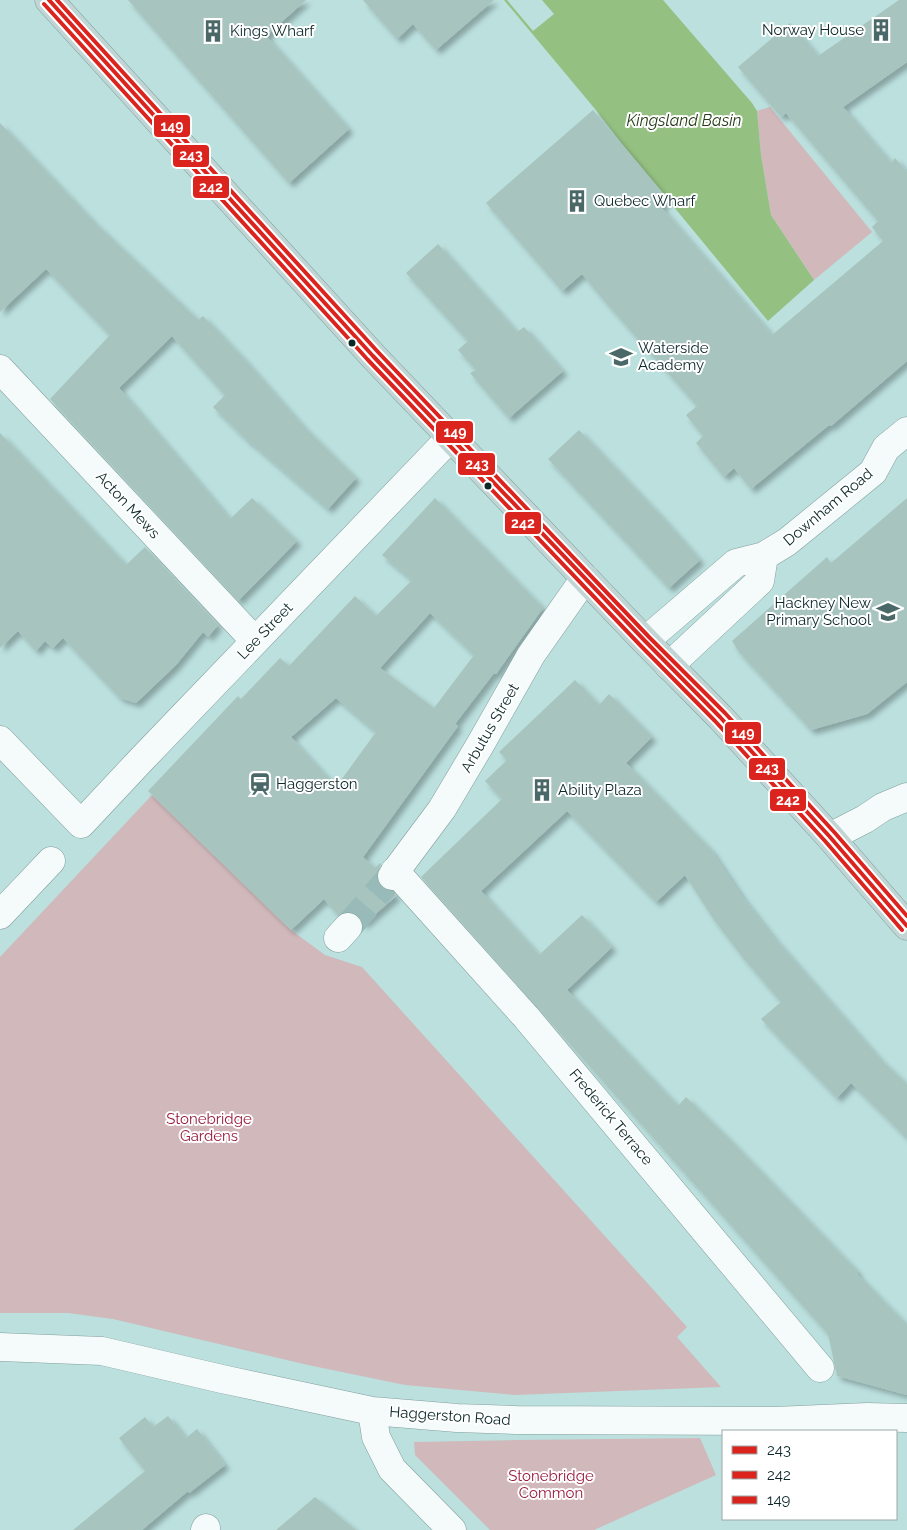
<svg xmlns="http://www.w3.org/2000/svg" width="907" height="1530" font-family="Raleway,sans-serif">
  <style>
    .green { fill: #d0b8bb }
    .water { fill: #94c182 }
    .pier { fill: #bbe0de }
    .building { fill: #a8c4bf; fill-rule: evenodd; filter: url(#shadow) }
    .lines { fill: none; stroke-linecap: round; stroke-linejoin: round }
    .minor-tunnel { stroke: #98bbb9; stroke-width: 28; stroke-dasharray: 28 14; stroke-linecap: butt }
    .minor-casing { stroke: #819f9d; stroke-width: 29 }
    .highway-casing { stroke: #7d9e9d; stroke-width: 29 }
    .minor { stroke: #f5fafa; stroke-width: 28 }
    .highway { stroke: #c1d5d4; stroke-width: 28 }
    .bus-1-casing { stroke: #fff; stroke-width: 8 }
    .bus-2-casing { stroke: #fff; stroke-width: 8 }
    .bus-3-casing { stroke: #fff; stroke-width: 8 }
    .bus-1 { stroke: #dc241f; stroke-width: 4 }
    .bus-2 { stroke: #dc241f; stroke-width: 4 }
    .bus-3 { stroke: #dc241f; stroke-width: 4 }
    .bus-dot { fill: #0b2727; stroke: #fff; stroke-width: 2 }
    .labels { text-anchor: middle; stroke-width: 4; stroke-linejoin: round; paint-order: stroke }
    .poi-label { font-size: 15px; fill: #0b2727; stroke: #fff; text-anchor: start }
    .street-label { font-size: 15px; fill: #0b2727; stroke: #fff }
    .park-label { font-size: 15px; fill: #991b3c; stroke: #fff }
    .water-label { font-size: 16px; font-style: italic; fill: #263a15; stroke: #fff }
    .line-badge { stroke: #fff; stroke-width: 2 }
    .badge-label { font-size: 14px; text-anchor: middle; font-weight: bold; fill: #fff }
  </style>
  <defs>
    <filter id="shadow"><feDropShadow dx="4.5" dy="4.5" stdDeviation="2.5" flood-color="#0004"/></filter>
  </defs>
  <rect width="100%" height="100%" fill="#bbe0de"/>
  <path class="green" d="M770,107L872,232L814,280L771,215L761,155L757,111Z
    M152,795L291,930L325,955L362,967L687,1327L677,1337L721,1387L515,1395L405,1385L308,1365L113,1319L68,1313H0V957Z
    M700,1438L716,1475L594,1530H490L415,1455L414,1442L517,1440Z"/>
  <path class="water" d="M504,0H663L752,103L757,111L761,155L771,215L814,280L768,321L622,144L595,109Z"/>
  <path class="pier" d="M507,0H542L554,14L533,31Z"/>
  <path class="building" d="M128,0H306L266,36L349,129L289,183Z
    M363,0H494L436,50L413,24L397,39Z
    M899,0H907V62L843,107L891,163L895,158L907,172V361L831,426L829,425L751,489L734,468L724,477L696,443L703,436L686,415L697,406L601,297L582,274L562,291L486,203L593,110L668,199L661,207L772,335L883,241L872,227L878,221L786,113L781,117L738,67L790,23L818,56Z
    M0,123L94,222L198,320L203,316L243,358L301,424L356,478L328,509L250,442V443L213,407L225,395L172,336L119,388L230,519L252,498L297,541L238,601L50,399L110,335L46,269L0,312Z
    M438,244L517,332L524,327L563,371L509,418L470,373L476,370L458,350L468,341L406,273Z
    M579,430L660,515L700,560L669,588L548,459Z
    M0,433L126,565L145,547L218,625L208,637L203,632L176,665L136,703L120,698L63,638L53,648L45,641L36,651L18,631L0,648Z
    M435,498L543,608L496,674L494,673L455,724L458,726L363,857L375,868L380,863L381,864L377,874L378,883L383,889L392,891L396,896L363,925L359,916L352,912H344L338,915L324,899L291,930L148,791L238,696L241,699L280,658L289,666L355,596L376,616L412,580L382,555ZM430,613L474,655L434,708L380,668ZM336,698L376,732L336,787L291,737Z
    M907,498V682L867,714L811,730L739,652L732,641L827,557L831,563Z
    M575,680L599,705L609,694L652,737L626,763L711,850L743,898L775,939L880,1059L907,1084V1138L851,1083L837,1098L761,1019L781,1002L744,959L714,920L685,875L656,902L567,811L481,891L539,955L582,915L612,947L567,990L678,1106L686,1097L731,1141L858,1272L857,1274L907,1325V1395L837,1376L828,1334L421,877L502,799L485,781L507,760L499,752Z
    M168,1416L186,1438L197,1429L225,1465L189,1493L188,1491L142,1530H73L145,1471L119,1438L145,1417L153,1427Z
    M315,1497L356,1530H276Z"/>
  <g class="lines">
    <path class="minor-tunnel" d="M348,927L392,876"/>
    <defs>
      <path id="minor" d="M0,369L255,641
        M645,641L736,563L764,556L787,542L873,472L886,448L907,431
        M669,666L760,581L764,556
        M0,740L81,824L141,760L450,438
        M830,837L865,819L883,807L907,797
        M395,871L526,1017L820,1368
        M392,876L442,809L480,745L531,655L585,578
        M0,915L51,861
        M338,938L348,927
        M0,1347L102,1351L222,1379L372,1411L457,1418L516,1420L775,1421L867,1417L907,1418
        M372,1411L376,1437L392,1469L452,1530
        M205,1530L206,1528"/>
      <path id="highway" d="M49,0L373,356L645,641L720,717L830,837L907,926"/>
    </defs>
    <use href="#minor" class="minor-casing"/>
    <use href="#highway" class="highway-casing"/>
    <use href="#minor" class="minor"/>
    <use href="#highway" class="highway"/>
    <defs>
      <path id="bus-1" d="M49,0L373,356L645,641L720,717L830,837L907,926"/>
      <path id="bus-2" d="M44,4L368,360L640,645L715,721L825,841L902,930"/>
      <path id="bus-3" d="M57,0L378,352L649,637L725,713L835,833L907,916"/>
    </defs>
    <use href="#bus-1" class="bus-1-casing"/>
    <use href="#bus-2" class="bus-2-casing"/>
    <use href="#bus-3" class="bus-3-casing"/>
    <use href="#bus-1" class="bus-1"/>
    <use href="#bus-2" class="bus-2"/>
    <use href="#bus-3" class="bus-3"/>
  </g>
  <defs>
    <symbol id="building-bare" viewBox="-9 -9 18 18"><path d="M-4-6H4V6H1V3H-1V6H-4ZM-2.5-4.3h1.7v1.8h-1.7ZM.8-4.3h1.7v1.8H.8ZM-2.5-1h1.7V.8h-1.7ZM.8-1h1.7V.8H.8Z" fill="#496867" stroke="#fff" stroke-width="2.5" paint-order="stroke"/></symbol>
    <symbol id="school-bare" viewBox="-9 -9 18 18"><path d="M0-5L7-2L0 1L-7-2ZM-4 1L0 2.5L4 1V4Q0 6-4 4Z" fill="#496867" stroke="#fff" stroke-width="2.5" paint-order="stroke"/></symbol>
    <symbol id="station-bare" viewBox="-9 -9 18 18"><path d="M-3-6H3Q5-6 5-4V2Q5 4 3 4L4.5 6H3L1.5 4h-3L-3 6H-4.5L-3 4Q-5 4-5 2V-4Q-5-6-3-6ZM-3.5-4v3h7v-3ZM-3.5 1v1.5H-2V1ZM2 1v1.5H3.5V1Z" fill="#496867" stroke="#fff" stroke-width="2.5" paint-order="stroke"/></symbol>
  </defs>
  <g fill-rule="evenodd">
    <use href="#building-bare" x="865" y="14" width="32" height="32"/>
    <use href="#building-bare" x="197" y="15" width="32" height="32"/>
    <use href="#building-bare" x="561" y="185" width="32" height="32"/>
    <use href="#school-bare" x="605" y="341" width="32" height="32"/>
    <use href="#school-bare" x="872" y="596" width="32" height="32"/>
    <use href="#station-bare" x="244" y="768" width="32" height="32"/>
    <use href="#building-bare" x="526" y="774" width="32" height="32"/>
  </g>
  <g class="bus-dot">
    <circle cx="352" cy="343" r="4.5"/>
    <circle cx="488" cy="486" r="4.5"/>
  </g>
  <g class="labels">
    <g class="poi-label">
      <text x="864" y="35" text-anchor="end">Norway House</text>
      <text x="230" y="36">Kings Wharf</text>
      <text x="594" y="206">Quebec Wharf</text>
      <text x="638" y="353">Waterside<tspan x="638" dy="17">Academy</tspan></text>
      <text x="871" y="608" text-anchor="end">Hackney New<tspan x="871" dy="17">Primary School</tspan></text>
      <text x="276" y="789">Haggerston</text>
      <text x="558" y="795">Ability Plaza</text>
    </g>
    <g class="street-label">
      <text transform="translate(128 505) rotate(47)" y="5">Acton Mews</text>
      <text transform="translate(828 507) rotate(-40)" y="5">Downham Road</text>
      <text transform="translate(265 631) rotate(-46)" y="5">Lee Street</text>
      <text transform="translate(490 728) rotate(-60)" y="5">Arbutus Street</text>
      <text transform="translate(611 1117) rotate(50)" y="5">Frederick Terrace</text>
      <text transform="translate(450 1416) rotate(4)" y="5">Haggerston Road</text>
    </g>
    <g class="park-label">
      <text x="209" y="1124">Stonebridge<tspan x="209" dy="17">Gardens</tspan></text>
      <text x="551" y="1481">Stonebridge<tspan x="551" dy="17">Common</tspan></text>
    </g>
    <g class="water-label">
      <text x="684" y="126">Kingsland Basin</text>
    </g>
  </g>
  <g class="line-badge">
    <rect x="153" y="114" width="38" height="24" rx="5" fill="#dc241f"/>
    <rect x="172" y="144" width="38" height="24" rx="5" fill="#dc241f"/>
    <rect x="192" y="175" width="38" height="24" rx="5" fill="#dc241f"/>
    <rect x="435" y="420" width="39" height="24" rx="5" fill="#dc241f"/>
    <rect x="457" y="452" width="39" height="24" rx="5" fill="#dc241f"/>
    <rect x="504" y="511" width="38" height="24" rx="5" fill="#dc241f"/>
    <rect x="724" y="721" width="38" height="24" rx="5" fill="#dc241f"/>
    <rect x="748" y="757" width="38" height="24" rx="5" fill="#dc241f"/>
    <rect x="769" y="788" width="38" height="24" rx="5" fill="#dc241f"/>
  </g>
  <g class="badge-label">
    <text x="172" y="131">149</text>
    <text x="191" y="160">243</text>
    <text x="211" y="192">242</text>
    <text x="455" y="437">149</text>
    <text x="477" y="469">243</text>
    <text x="523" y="528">242</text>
    <text x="743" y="738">149</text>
    <text x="767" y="773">243</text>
    <text x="788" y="805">242</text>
  </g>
  <rect x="722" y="1430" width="175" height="90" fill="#ffffff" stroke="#9da9a9"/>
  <rect x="732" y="1446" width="25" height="8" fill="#dc241f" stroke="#9da9a9"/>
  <text x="767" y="1455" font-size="15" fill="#0b2727">243</text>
  <rect x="732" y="1471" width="25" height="8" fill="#dc241f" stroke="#9da9a9"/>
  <text x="767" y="1480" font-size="15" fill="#0b2727">242</text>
  <rect x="732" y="1496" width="25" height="8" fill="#dc241f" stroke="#9da9a9"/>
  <text x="767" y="1505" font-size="15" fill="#0b2727">149</text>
</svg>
